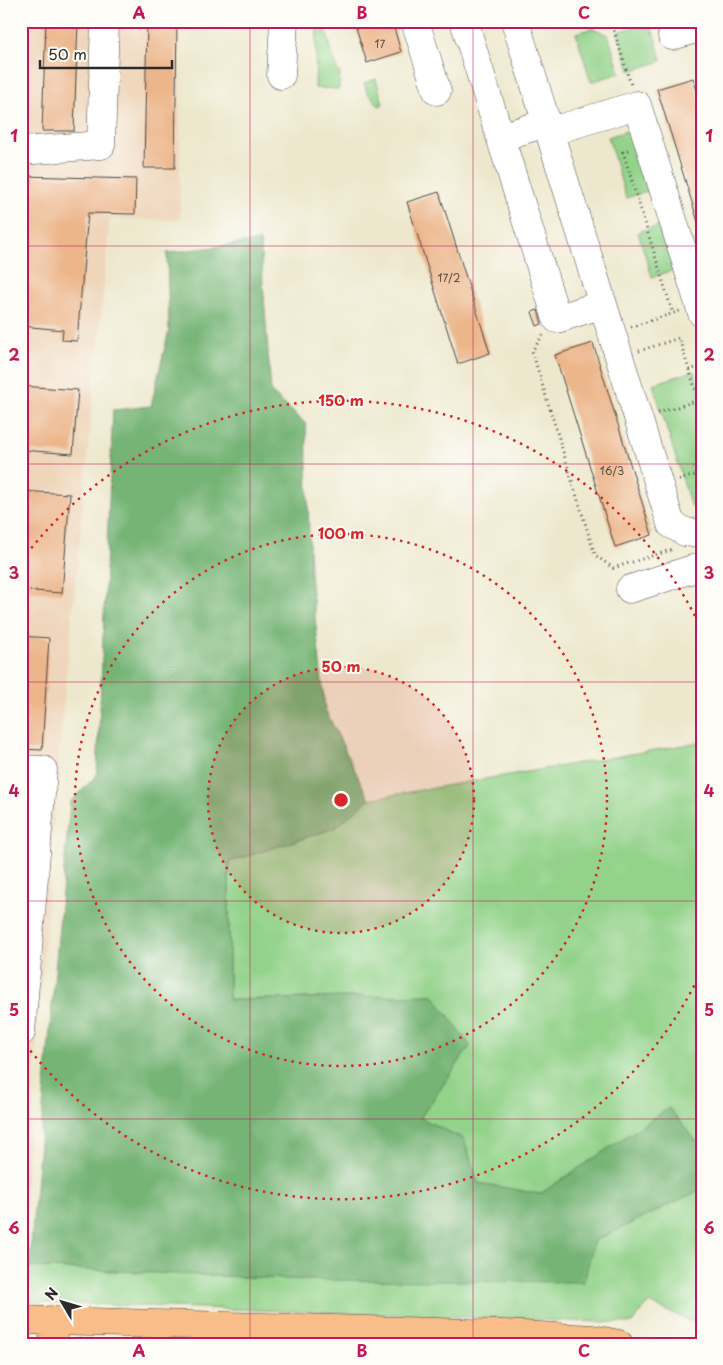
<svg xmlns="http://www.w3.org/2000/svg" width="723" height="1365" font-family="'Playpen Sans',sans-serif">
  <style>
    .built { fill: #efd6bb }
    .green { fill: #92d289; stroke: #5e7e5a }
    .forest { fill: #75b475; stroke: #507050 }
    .building { fill: #ecb58a }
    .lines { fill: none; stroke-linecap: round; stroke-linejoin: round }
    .minor-casing { stroke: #484743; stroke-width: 29 }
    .major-casing { stroke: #484743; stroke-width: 29 }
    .path { stroke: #484743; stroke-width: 3; stroke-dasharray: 1 4; stroke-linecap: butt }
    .minor { stroke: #fff; stroke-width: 28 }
    .major { stroke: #f8bd89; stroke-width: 28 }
    .grid { fill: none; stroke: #c2185b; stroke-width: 1; stroke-opacity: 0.55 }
    .ring { fill: none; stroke: #d62828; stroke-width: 2.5; stroke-dasharray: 2.5 5 }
    .labels { text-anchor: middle; stroke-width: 4; stroke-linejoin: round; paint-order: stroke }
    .number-label { font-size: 11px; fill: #5b4e43 }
    .centre { fill: #d62828; stroke: #fdfcf7; stroke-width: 2.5 }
    .ring-label { font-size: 15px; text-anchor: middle; font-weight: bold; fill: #d62828; stroke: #fdfcf7; stroke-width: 4; stroke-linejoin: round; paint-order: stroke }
    .neatline { fill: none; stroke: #c2185b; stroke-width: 2 }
    .grid-label { font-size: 16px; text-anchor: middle; font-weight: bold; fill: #c2185b }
  </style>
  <rect width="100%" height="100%" fill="#fdfcf7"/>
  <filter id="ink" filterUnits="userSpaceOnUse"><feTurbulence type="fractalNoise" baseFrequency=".02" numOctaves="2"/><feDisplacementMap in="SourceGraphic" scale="10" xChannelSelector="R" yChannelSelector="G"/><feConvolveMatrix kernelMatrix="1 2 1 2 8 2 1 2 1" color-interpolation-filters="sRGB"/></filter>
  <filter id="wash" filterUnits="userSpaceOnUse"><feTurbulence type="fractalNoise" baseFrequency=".0096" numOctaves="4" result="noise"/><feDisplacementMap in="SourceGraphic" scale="20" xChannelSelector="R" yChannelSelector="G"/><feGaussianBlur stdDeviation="1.12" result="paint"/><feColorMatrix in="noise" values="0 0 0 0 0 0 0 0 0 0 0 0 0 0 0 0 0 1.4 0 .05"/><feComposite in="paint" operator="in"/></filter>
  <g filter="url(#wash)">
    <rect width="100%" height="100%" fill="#ede8cd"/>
    <path class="built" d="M21,21H180V220L110,219L58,765L21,1244Z"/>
    <path class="green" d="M317,21H323L337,69L340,73L339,89L315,88Z
      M650,22L662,61L630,71L618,32Z
      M593,28L608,35L620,73L591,82L576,33Z
      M376,79L383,104L379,106L367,92L364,83Z
      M633,129L651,190L626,198L608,137Z
      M663,225L677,269L652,277L638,232Z
      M694,371L702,396V462L690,466L692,471L699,469L702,478V503L691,506L653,384Z
      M702,742V1148L669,1108L540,1194L478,1183L464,1139L420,1118L470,1046L433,995L229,1000V862L335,828L369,799Z
      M702,1189V1326L649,1303L632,1323L29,1302V1267L309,1280L594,1241Z"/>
    <path class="forest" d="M260,241L271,392L306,424L310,573L325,709L369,799L335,828L229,862V1000L433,995L470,1046L420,1118L464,1139L478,1183L540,1194L669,1108L702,1148V1189L594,1241L584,1282L309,1280L29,1267L70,802L97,775L113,410L151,406L169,330L167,253Z"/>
    <g id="blocks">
      <path class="building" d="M46,21H78L74,131H42Z
        M147,21H177L175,168H144Z
        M354,21H392L401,52L367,63Z
        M693,78L702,107V221L698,222L657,89Z
        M21,176L136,179L135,214L88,213L77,341L62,340L63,330L21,326Z
        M439,192L490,353L458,364L407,202Z
        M538,310L542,324L537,326L532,312Z
        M593,343L652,535L615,547L555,355Z
        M21,386L78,390L73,454L21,450Z
        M21,491L70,494L62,593L21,590Z
        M21,636L49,638L42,750L21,749Z"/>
    </g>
  </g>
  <g filter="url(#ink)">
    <use href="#blocks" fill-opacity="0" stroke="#484743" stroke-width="1"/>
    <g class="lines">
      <defs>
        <path id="minor" d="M415,21L437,91
          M464,21L557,319L603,304
          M515,21L671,524L685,532L702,534
          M672,36L702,27
          M281,75L284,21
          M549,132L637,105L702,313
          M501,137L546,123
          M21,151L101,145L105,21
          M630,589L702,566
          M21,769L43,770L21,1032"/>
        <path id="major" d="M21,1320L504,1334L593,1339L619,1344
          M50,1320L55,1344"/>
      </defs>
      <use href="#minor" class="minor-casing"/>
      <use href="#major" class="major-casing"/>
      <path class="path" d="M611,21L631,85
        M628,150L623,152L673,314
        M631,327L680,311
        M543,335L532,351L595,555L613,568L671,550
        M639,351L679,338L702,410
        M689,370L702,366
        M658,413L699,400
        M679,480L702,473"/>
      <use href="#minor" class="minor"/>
      <use href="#major" class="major"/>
    </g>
  </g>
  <path class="grid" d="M250,21V1344M473,21V1344M21,246H702M21,464H702M21,682H702M21,901H702M21,1119H702"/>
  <circle cx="341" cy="800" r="133" fill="#d62828" fill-opacity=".12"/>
  <g class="ring">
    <circle cx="341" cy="800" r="133"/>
    <circle cx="341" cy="800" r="266"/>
    <path d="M701 972A399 399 0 0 1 22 1040M22 560A399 399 0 0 1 701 628"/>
  </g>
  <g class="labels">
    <g class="number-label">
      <text x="380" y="48">17</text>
      <text x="449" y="282">17/2</text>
      <text x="612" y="475">16/3</text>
    </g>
  </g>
  <circle cx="341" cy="800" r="8" class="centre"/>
  <g class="ring-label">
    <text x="341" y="406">150 m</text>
    <text x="341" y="539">100 m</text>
    <text x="341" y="672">50 m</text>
  </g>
  <rect width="723" height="1365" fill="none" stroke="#fdfcf7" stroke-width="55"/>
  <g transform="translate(62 1302) rotate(308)" stroke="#fdfcf7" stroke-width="4" paint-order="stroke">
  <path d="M0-4L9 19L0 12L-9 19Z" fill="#2b2b2b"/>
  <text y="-8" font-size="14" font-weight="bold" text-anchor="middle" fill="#2b2b2b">N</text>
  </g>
  <path d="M40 60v8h132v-8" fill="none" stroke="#2b2b2b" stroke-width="2.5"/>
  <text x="48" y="60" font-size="15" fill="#2b2b2b" stroke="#fdfcf7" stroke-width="4" paint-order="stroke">50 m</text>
  <rect x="28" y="28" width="668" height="1310" class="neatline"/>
  <g class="grid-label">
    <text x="139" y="19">A</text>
    <text x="362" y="19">B</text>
    <text x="584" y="19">C</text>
    <text x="14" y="142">1</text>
    <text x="709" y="142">1</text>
    <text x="14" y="361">2</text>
    <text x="709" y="361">2</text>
    <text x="14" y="579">3</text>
    <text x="709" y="579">3</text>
    <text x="14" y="797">4</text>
    <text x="709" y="797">4</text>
    <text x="14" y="1016">5</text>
    <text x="709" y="1016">5</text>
    <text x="14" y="1234">6</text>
    <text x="709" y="1234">6</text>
    <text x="139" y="1357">A</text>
    <text x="362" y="1357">B</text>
    <text x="584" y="1357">C</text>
  </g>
</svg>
